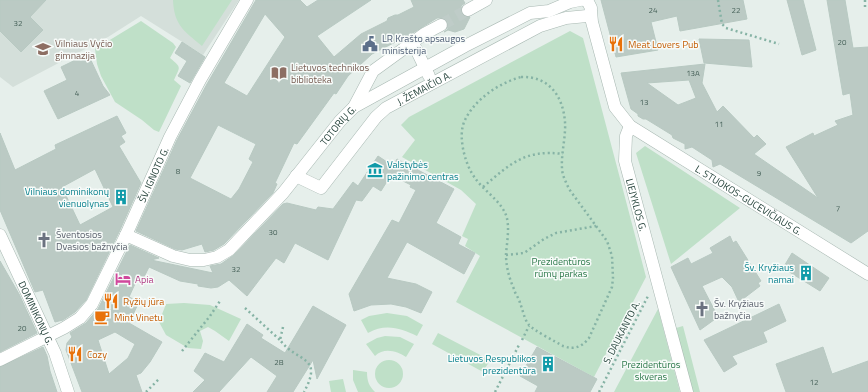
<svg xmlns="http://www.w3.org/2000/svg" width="868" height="392" font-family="'Titillium Web',sans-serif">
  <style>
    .built { fill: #d4dfda }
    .green { fill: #bfe0c8 }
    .building { fill: #bbcac4; stroke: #b8c9c2; fill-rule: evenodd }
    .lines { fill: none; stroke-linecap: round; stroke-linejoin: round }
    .minor-tunnel { stroke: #bfccc8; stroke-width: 12; stroke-dasharray: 12 6; stroke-linecap: butt }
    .minor-casing { stroke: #a8b8b2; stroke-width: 13 }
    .path { stroke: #86b3a5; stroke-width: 2.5; stroke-dasharray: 2 3; stroke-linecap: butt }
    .minor { stroke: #fff; stroke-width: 12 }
    .labels { text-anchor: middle; stroke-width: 3; stroke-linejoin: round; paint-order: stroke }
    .number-label { font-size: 8px; fill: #4a645c }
    .service-label { font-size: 10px; fill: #4e5e75; stroke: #f7fbf9; text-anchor: start }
    .education-label { font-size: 10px; fill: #785e54; stroke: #f7fbf9; text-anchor: start }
    .food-label { font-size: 10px; fill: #c56008; stroke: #f7fbf9; text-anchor: start }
    .street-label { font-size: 10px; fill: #24423a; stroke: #f7fbf9 }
    .culture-label { font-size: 10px; fill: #0d838f; stroke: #f7fbf9; text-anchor: end }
    .worship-label { font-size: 10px; fill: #5b616d; stroke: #f7fbf9; text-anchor: start }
    .park-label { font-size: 10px; fill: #2d7a4b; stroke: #f7fbf9 }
    .hotel-label { font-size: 10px; fill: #b23c85; stroke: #f7fbf9; text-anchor: start }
  </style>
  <rect width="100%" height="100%" fill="#e6efeb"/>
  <path class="built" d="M0,0H239L203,55L141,16L108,37L13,87L0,77Z"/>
  <path class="green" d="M173,0H232L202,46C184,31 174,25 173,0Z
    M141,21L173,43L176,47L170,58C182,68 180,66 174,80L181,86L159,132L154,130L142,120L115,102L101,76L97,64L95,49Z
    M570,31L583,38L646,277L594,377L456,302L480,256L465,246L468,239L462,236L476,204L461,190L402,157L415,140L401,125L409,117Z
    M645,146L740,208L671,264L636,153Z
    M184,303L210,305L241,319L229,341L215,331L208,327L200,331L203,341L201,349L188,348L166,335L159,322L166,304Z
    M658,309L680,392H614Z
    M387,313L407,316L423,325L417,336C401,328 385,323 368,333L361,320L369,316Z
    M683,326L700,392H693L676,328Z
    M438,333L490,360L483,372L432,344Z
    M385,336L400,337L414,344L406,357C397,351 384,347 375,356L366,344L377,338Z
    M375 374a14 14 0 1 1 28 0a14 14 0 1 1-28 0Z
    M353,370L367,372C367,381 369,386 375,392H358L353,380Z
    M343,379L346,392H331L329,381Z"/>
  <path class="building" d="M0,0H46L30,17L43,30L21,52L0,31Z
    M256,0H300L307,7L318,0H371L317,36L334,57L361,34L387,21L388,18L395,15H398L414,7L411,0H463L465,3L461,6V13L464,17H470L464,29L455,32L448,30L444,32L448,29V22L445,18H437L411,34L372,54L348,76L336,94L334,93L297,144L294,143L275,183L277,184L273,193L224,244L214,250L205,252L202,244L182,250L175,249L136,231L177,140L207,84ZM265,14L285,37L247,96L224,83ZM218,125L256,144L249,159L253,162L239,189L231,199L190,178Z
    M601,0H743L747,19L680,31L677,16L651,22L658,50L616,57Z
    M787,0H803L816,50L802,55Z
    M827,0H845L853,48L868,47V231L851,243L720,164L713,167L712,160L692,147L685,149V144L673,138L672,135L646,119H643L638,116V114L631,109L621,73L705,64L702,83L717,112L723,106L754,138L757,135L766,144L754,154L818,198L786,147L813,133L814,136L838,125L835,121L853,115L850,93L843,95ZM689,80L696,98L678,105L647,83Z
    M699,39L749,40L752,67L704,63Z
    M182,42L205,57L190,83L178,76L187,61L175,53Z
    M88,54L103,86L110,95L58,119L44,91L67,80L61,67Z
    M117,116L126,133L121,136L125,142L119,146L141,183L119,232L86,300L75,312L63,320L55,322L43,290L35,292L0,210V133L15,170L56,149L55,145ZM95,169L113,207L80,225L62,187Z
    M378,156L393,166L397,159L454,189L436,223L461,237L458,244L475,253L464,274L407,242L387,278L416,284L432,292L421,313L406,307L391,304L371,305L354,311L349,294L392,220L399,223L416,190L410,187L411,185L391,175L381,191L373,186L362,201L356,200L328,260L295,243L284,263L276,258L247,296L229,280L218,287L211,288L198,286V284L180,281L149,267L144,277L139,275L129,297L139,302L129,323L162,342L150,362L141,373L136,375L142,392H82L66,350L67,343L72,337L70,333L86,323L98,309L130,245L159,258L151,260L213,273L210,266L221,264L234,255L283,204L287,203L316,210L318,207L333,209L353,182L358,186ZM115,332L135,344L128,358L109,374L98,340Z
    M730,236L733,243L736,241L761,281L758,283L760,286L739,302L732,287L722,277L702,286L718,317L700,330L671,267L688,258L691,264L713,253L710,248Z
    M792,253L829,278L820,291L783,268Z
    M0,261L19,294L37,333L0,352Z
    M779,304L786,321L763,332L767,342L732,356L737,364L724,372L704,340Z
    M313,306L346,325L317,379L313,360L293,392H267L277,376L251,357L219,392H193L205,380L194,371L205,353L224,362L247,324L263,335L261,338L285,353Z
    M43,347L47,356L50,371L57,392H0V367Z
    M537,347L597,379L590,392H535L538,386L520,376Z
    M823,347L832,374L868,361V392H786L776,364Z"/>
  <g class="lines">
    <path class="minor-tunnel" d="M441,25L468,10"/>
    <defs>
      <g id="minor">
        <path d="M468,10L486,0"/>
        <path id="s1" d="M591,11L592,22L615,107L630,126L868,274"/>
        <path d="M413,43L429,76"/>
        <path d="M354,107L373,71L424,34L441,25"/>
        <path id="s2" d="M630,126L626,136L625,161L687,392"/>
        <path id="s3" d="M296,176L321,188L376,117L386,108L540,26L566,18L587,16L590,14L591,8L588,2L584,0"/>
        <path id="s4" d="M0,235L55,353L68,392"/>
        <path id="s5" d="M126,235L173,256L190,260H204L217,257L229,250L283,193L340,121L354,107L465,46L530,13L549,11L570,2L580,0"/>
        <path id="s6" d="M0,360L64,328L80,318L92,304L126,235L170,137L200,80L247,0"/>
      </g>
    </defs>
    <use href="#minor" class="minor-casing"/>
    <path class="path" d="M718,0L722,24L726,28L779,44
      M865,0V7
      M521,77C549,76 563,96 565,122C566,137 561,153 562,168C562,175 566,182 569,189L607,241L612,256L613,278L612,287L589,338C582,347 574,350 563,346C556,342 533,330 529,325C524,319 523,310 520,303C519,298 515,294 514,289C509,278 506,266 506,254C507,242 510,226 506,215C500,200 484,191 475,178C465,165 457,135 465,120C475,99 499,83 521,77Z
      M483,187C510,164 525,149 563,154
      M506,255L524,253L544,239L556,233L596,226
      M245,308L280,340
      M283,327L280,340C297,363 324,355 304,392
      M522,340L529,326
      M182,351L210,316L220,301
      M146,392L159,379
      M495,392L520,343
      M599,392L648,296"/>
    <use href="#minor" class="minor"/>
  </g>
  <defs>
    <symbol id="civic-bare" viewBox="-9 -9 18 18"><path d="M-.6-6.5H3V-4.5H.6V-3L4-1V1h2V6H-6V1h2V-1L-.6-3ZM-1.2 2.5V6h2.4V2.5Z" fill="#5c6f8a" stroke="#f7fbf9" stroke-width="2.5" paint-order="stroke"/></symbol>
    <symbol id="restaurant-bare" viewBox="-9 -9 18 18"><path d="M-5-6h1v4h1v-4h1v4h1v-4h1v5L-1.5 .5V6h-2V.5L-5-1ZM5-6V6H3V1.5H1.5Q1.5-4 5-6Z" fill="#e8710a" stroke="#f7fbf9" stroke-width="2.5" paint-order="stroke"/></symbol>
    <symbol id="school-bare" viewBox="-9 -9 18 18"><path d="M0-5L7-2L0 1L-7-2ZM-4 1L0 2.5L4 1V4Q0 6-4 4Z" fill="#8d6e63" stroke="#f7fbf9" stroke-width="2.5" paint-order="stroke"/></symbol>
    <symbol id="library-bare" viewBox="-9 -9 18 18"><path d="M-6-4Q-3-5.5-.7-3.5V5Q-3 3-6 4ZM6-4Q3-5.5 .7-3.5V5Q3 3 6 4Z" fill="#8d6e63" stroke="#f7fbf9" stroke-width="2.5" paint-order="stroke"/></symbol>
    <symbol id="museum-bare" viewBox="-9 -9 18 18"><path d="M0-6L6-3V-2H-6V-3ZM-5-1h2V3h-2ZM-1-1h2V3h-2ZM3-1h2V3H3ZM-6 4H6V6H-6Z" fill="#0f9aa8" stroke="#f7fbf9" stroke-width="2.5" paint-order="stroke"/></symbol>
    <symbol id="building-bare" viewBox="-9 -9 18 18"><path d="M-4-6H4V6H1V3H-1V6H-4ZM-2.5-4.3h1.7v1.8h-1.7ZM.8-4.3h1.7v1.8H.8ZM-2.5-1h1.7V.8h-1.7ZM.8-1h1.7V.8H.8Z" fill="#0f9aa8" stroke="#f7fbf9" stroke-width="2.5" paint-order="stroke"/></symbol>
    <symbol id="church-bare" viewBox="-9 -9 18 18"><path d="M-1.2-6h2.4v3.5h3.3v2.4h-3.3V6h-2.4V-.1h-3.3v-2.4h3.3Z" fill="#6b7280" stroke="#f7fbf9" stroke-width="2.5" paint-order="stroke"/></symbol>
    <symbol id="hotel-bare" viewBox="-9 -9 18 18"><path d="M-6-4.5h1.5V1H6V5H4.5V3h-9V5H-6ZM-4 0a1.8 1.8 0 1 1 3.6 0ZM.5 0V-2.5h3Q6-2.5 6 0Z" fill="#d1479c" stroke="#f7fbf9" stroke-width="2.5" paint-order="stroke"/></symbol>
    <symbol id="cafe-bare" viewBox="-9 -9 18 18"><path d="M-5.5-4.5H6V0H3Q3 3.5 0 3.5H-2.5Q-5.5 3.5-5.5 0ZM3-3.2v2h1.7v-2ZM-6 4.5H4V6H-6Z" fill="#e8710a" stroke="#f7fbf9" stroke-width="2.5" paint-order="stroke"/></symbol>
  </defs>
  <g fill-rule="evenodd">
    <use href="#civic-bare" x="359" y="33" width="22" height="22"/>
    <use href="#restaurant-bare" x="605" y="33" width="22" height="22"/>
    <use href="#school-bare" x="32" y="38" width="22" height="22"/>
    <use href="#library-bare" x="268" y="62" width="22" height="22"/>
    <use href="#museum-bare" x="364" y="159" width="22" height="22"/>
    <use href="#building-bare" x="110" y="186" width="22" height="22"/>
    <use href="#church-bare" x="33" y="229" width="22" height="22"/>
    <use href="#building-bare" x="795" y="262" width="22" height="22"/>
    <use href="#hotel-bare" x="112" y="268" width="22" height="22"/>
    <use href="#restaurant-bare" x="100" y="290" width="22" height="22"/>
    <use href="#church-bare" x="691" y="298" width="22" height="22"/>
    <use href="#cafe-bare" x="91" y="306" width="22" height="22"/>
    <use href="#restaurant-bare" x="64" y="343" width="22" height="22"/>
    <use href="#building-bare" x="537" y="353" width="22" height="22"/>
  </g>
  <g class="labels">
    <g class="number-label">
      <text x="653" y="13">24</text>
      <text x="736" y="13">22</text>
      <text x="18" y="26">32</text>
      <text x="842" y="45">20</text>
      <text x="693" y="76">13A</text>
      <text x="77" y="96">4</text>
      <text x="644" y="105">13</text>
      <text x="719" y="127">11</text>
      <text x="178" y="174">8</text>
      <text x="759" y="176">9</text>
      <text x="838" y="211">7</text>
      <text x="273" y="235">30</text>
      <text x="236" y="272">32</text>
      <text x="22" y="331">20</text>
      <text x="279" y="365">2B</text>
      <text x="814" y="385">12</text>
    </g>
    <g class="service-label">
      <text x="382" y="42">LR Krašto apsaugos<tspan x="382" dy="12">ministerija</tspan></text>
    </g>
    <g class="education-label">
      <text x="55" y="47">Vilniaus Vyčio<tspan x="55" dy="12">gimnazija</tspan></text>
      <text x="291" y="71">Lietuvos technikos<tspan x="291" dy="12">biblioteka</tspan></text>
    </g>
    <g class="food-label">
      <text x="628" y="48">Meat Lovers Pub</text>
      <text x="123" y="305">Ryžių jūra</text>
      <text x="114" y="321">Mint Vinetu</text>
      <text x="87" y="358">Cozy</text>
    </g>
    <g class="street-label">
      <text dy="4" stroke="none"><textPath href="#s3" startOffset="174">J. ŽEMAIČIO A.</textPath></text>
      <text dy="4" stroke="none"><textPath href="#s5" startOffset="276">TOTORIŲ G.</textPath></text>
      <text dy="4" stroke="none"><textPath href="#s6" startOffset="252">ŠV. IGNOTO G.</textPath></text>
      <text dy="4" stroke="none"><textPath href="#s1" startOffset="263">L. STUOKOS-GUCEVIČIAUS G.</textPath></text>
      <text dy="4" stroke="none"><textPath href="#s2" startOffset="81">LIEJYKLOS G.</textPath></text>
      <text dy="4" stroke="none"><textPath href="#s4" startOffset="86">DOMINIKONŲ G.</textPath></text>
      <text transform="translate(621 332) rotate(-63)" y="4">S. DAUKANTO A.</text>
    </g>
    <g class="culture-label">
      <text x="387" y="168" text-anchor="start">Valstybės<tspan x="387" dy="12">pažinimo centras</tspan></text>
      <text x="109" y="195">Vilniaus dominikonų<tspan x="109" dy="12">vienuolynas</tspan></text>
      <text x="794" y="271">Šv. Kryžiaus<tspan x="794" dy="12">namai</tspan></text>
      <text x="536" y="362">Lietuvos Respublikos<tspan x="536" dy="12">prezidentūra</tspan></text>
    </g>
    <g class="worship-label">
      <text x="56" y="238">Šventosios<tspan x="56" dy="12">Dvasios bažnyčia</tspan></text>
      <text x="714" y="307">Šv. Kryžiaus<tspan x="714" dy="12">bažnyčia</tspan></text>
    </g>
    <g class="park-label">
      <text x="561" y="265">Prezidentūros<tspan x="561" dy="12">rūmų parkas</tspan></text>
      <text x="651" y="368">Prezidentūros<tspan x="651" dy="12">skveras</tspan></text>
    </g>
    <g class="hotel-label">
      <text x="135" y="283">Apia</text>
    </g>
  </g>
</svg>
